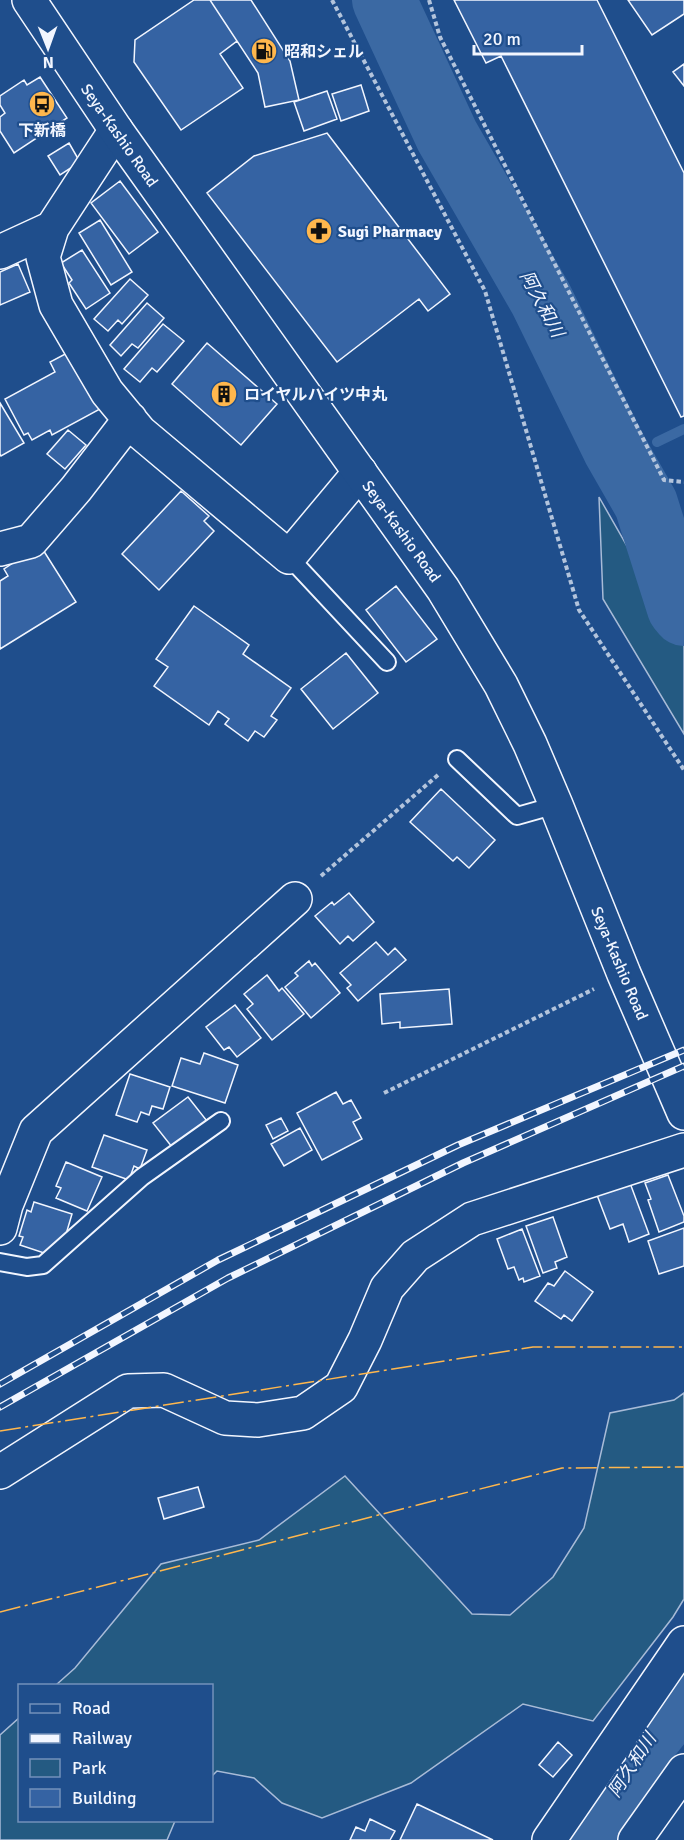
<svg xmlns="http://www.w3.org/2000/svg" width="684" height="1840" font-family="Signika,'Noto Sans JP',sans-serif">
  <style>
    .green { fill: #245a82; stroke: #a8bbd7; stroke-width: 1.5 }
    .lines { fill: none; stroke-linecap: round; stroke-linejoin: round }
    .stream { stroke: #3b69a3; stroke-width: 10 }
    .river { stroke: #3b69a3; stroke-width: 64 }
    .building { fill: #3563a3; stroke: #f2f6ff; stroke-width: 1.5 }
    .lane-casing { stroke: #f2f6ff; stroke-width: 20 }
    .street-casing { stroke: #f2f6ff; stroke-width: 36 }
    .secondary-casing { stroke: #f2f6ff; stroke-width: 36 }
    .path { stroke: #b3c4dc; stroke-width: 4; stroke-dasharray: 4.5 3; stroke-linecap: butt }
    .lane { stroke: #1f4e8c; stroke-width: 16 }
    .street { stroke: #1f4e8c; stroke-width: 33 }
    .secondary { stroke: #1f4e8c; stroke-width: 33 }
    .rail-casing { stroke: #f2f6ff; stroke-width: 7 }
    .rail { stroke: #1f4e8c; stroke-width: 4.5; stroke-dasharray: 14; stroke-linecap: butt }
    .power { stroke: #ffb74d; stroke-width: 1.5; stroke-dasharray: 21 4.5 3 4.5; stroke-linecap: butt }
    .labels { text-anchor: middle; stroke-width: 4.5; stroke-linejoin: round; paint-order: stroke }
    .poi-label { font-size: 16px; font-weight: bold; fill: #f2f6ff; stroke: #1f4e8c; text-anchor: start }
    .street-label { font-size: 16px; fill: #f2f6ff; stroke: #1f4e8c }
    .water-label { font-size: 18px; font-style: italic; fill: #f2f6ff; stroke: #1f4e8c }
  </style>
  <rect width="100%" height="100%" fill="#1f4e8c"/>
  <path class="green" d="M599,497L684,646V734L603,599Z
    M684,1393V1599L673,1617L593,1721L523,1704L411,1783L322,1818L282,1803L254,1778L217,1771L212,1776V1686L56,1685L75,1668L161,1564L259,1540L345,1476L472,1614L510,1615L553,1577L584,1528L610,1413L674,1400Z
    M19,1718L20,1820L175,1821L167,1840H0V1735Z"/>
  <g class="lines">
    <path class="stream" d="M657,442L684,429
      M621,460L639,451"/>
    <path class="river" d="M384,0L447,136L541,299L614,448L646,504L679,608L684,614
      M586,1840L644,1743L684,1693"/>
  </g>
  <path class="building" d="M194,0H210L237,41L220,54L243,88L181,130L134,62L135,40Z
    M210,0H251L290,61L299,100L265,107L258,73Z
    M454,0H597L684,173V416L681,417L501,56L486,63Z
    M628,0H684V14L652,35Z
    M684,64V86L673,72Z
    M40,77L67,118L14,153L0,131V117L5,113L0,105V96L24,80L27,85Z
    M361,85L369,111L341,121L332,94Z
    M327,91L337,119L304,131L294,102Z
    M327,133L450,294L428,311L419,299L337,362L207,193L254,156Z
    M69,143L80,162L60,175L48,156Z
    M120,181L158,232L129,254L91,203Z
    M100,220L132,272L111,285L79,233Z
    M82,250L110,293L86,309L69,283L72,280L61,263Z
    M18,264L30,292L0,305V272Z
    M130,279L148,295L122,324L118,320L108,331L94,319Z
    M147,303L164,318L138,348L132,344L121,356L110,345Z
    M163,324L184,341L157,372L152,368L140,382L124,369Z
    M207,343L277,404L241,445L172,384Z
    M69,352L100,409L52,435L50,430L32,440L28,433L24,435L5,399L55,372L50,362Z
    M0,403L24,443L1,456L0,454Z
    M68,430L86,445L65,469L47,454Z
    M181,491L209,516L204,521L214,531L159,590L122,554Z
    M40,545L76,602L0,649V581L8,576L4,569Z
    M396,586L437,639L406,662L366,610Z
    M194,606L249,645L243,654L291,688L271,716L277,720L264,737L255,731L248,741L225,724L229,719L218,711L209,725L154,686L168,667L156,659Z
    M346,653L378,693L333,729L301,689Z
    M441,789L495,840L469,868L457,857L453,861L410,822Z
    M349,893L374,922L353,941L348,936L340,944L315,916L332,902L334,905Z
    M376,942L388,955L395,948L406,960L358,1001L347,988L351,985L340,973Z
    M309,961L312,966L315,963L340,993L311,1018L285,987L298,976L295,973Z
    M267,975L279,991L282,988L304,1014L272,1040L247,1009L253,1004L244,994Z
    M449,989L452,1024L400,1028V1022L382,1024L380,994Z
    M235,1005L261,1038L237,1057L229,1047L224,1050L206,1027Z
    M204,1053L238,1065L225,1103L172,1086L181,1058L200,1064Z
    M130,1074L170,1087L163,1109L152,1106L149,1115L141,1112L137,1122L116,1115Z
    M336,1092L343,1104L351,1100L361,1118L353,1122L362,1139L322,1160L297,1113Z
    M188,1097L207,1121L172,1147L153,1123Z
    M281,1118L288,1131L273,1139L266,1125Z
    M300,1128L312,1150L284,1166L271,1144Z
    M104,1135L147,1150L140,1169L134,1166L129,1180L92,1167Z
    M66,1162L102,1177L87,1211L56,1198L61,1188L56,1186Z
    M668,1175L684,1216V1222L659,1232L648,1200L651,1199L645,1183Z
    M630,1183L649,1234L629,1242L623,1224L610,1229L597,1195Z
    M34,1202L72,1214L64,1241L44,1253L20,1245L23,1237L19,1236L27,1210L31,1212Z
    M553,1217L567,1257L555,1262L557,1268L543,1273L526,1226Z
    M684,1228V1266L659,1274L648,1241Z
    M522,1229L540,1276L524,1282L523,1278L519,1280L514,1267L508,1269L497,1239Z
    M565,1271L593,1292L572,1321L564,1315L561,1319L535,1301L548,1283L554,1286Z
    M198,1487L204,1507L164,1519L158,1498Z
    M558,1742L572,1755L553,1777L539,1765Z
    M417,1804L493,1840H400Z
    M370,1819L395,1831L390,1840H350L356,1827L365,1831Z"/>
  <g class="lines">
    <defs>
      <path id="lane" d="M289,557L387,662
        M457,759L517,816L556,805
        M0,1262L27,1267L43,1265L142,1177L221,1121"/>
      <path id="street" d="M116,130L52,228L43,257L56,305L107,392L140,432L289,557L360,472
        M0,252L52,228
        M0,549L31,541L76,489L130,419
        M0,1228L6,1205L36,1131L295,899
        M0,1472L128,1391L164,1390L225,1418L258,1420L303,1413L341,1387L365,1340L387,1288L415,1256L472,1219L684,1150
        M549,1840L684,1643
        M635,1840L684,1771"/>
      <path id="secondary" d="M29,0L116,130L443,589L501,685L530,744L556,805L624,974L684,1113"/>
    </defs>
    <use href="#lane" class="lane-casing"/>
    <use href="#street" class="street-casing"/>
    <use href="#secondary" class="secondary-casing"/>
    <path class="path" d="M332,0L485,291L579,610L684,770
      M429,0L440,37L664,480L684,482
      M321,876L438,775
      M384,1093L594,989"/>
    <use href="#lane" class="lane"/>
    <use href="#street" class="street"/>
    <use href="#secondary" class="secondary"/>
    <defs>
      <path id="rail" d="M0,1384L218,1260L458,1145L684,1050
        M0,1407L228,1278L463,1163L684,1066"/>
    </defs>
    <use href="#rail" class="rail-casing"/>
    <use href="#rail" class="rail"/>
    <path class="power" d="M0,1431L533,1347H684
      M0,1612L562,1468L684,1467"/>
  </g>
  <defs>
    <symbol id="fuel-disc" viewBox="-11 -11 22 22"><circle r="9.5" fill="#ffb74d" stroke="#1f4e8c"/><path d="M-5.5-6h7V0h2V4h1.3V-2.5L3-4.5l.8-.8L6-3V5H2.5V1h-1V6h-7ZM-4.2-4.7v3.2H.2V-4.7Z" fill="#111"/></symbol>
    <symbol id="bus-disc" viewBox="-11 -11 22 22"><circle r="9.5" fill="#ffb74d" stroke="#1f4e8c"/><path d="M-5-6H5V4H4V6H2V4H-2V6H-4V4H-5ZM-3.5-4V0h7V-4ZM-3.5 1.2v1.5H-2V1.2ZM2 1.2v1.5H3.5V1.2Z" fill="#111"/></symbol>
    <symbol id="pharmacy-disc" viewBox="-11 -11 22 22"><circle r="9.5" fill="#ffb74d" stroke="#1f4e8c"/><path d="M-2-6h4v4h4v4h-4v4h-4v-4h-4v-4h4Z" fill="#111"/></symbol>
    <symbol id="building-disc" viewBox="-11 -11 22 22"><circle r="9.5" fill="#ffb74d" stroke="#1f4e8c"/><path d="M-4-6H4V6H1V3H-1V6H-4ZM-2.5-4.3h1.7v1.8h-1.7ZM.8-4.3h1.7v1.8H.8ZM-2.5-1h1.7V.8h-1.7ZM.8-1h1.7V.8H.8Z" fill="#111"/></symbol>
  </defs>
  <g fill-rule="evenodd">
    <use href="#fuel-disc" x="249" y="36" width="30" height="30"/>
    <use href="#bus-disc" x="27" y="89" width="30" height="30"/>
    <use href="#pharmacy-disc" x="304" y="216" width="30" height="30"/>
    <use href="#building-disc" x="209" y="379" width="30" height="30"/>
  </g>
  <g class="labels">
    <g class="poi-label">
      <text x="284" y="57">昭和シェル</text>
      <text x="42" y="136" text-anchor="middle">下新橋</text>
      <text x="338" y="237">Sugi Pharmacy</text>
      <text x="244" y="400">ロイヤルハイツ中丸</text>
    </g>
    <g class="street-label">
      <text transform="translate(120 135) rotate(55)" y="6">Seya-Kashio Road</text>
      <text transform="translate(402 531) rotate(54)" y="6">Seya-Kashio Road</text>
      <text transform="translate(620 963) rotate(67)" y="6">Seya-Kashio Road</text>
    </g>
    <g class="water-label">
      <text transform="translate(542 304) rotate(62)" y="6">阿久和川</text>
      <text transform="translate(632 1765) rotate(-57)" y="6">阿久和川</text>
    </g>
  </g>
  <rect x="18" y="1684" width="195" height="138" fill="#1f4e8c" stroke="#7391ba" stroke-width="1.5"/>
  <rect x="30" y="1704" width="30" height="9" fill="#1f4e8c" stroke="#7391ba" stroke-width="1.5"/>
  <text x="72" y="1714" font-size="18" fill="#f2f6ff">Road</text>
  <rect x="30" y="1734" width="30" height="9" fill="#f2f6ff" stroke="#7391ba" stroke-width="1.5"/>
  <text x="72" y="1744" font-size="18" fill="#f2f6ff">Railway</text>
  <rect x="30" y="1759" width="30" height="18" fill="#245a82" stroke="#7391ba" stroke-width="1.5"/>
  <text x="72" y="1774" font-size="18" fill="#f2f6ff">Park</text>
  <rect x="30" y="1789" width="30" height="18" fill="#3563a3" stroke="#7391ba" stroke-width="1.5"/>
  <text x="72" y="1804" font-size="18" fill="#f2f6ff">Building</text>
  <g transform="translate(48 48) rotate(179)" stroke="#1f4e8c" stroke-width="4.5" paint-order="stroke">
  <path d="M0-4.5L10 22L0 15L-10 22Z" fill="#f2f6ff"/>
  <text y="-9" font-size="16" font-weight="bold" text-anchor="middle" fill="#f2f6ff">N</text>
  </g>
  <path d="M474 45v9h108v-9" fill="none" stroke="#f2f6ff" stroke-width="3"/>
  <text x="483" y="45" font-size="18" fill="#f2f6ff" stroke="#1f4e8c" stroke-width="4.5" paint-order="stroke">20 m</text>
</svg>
